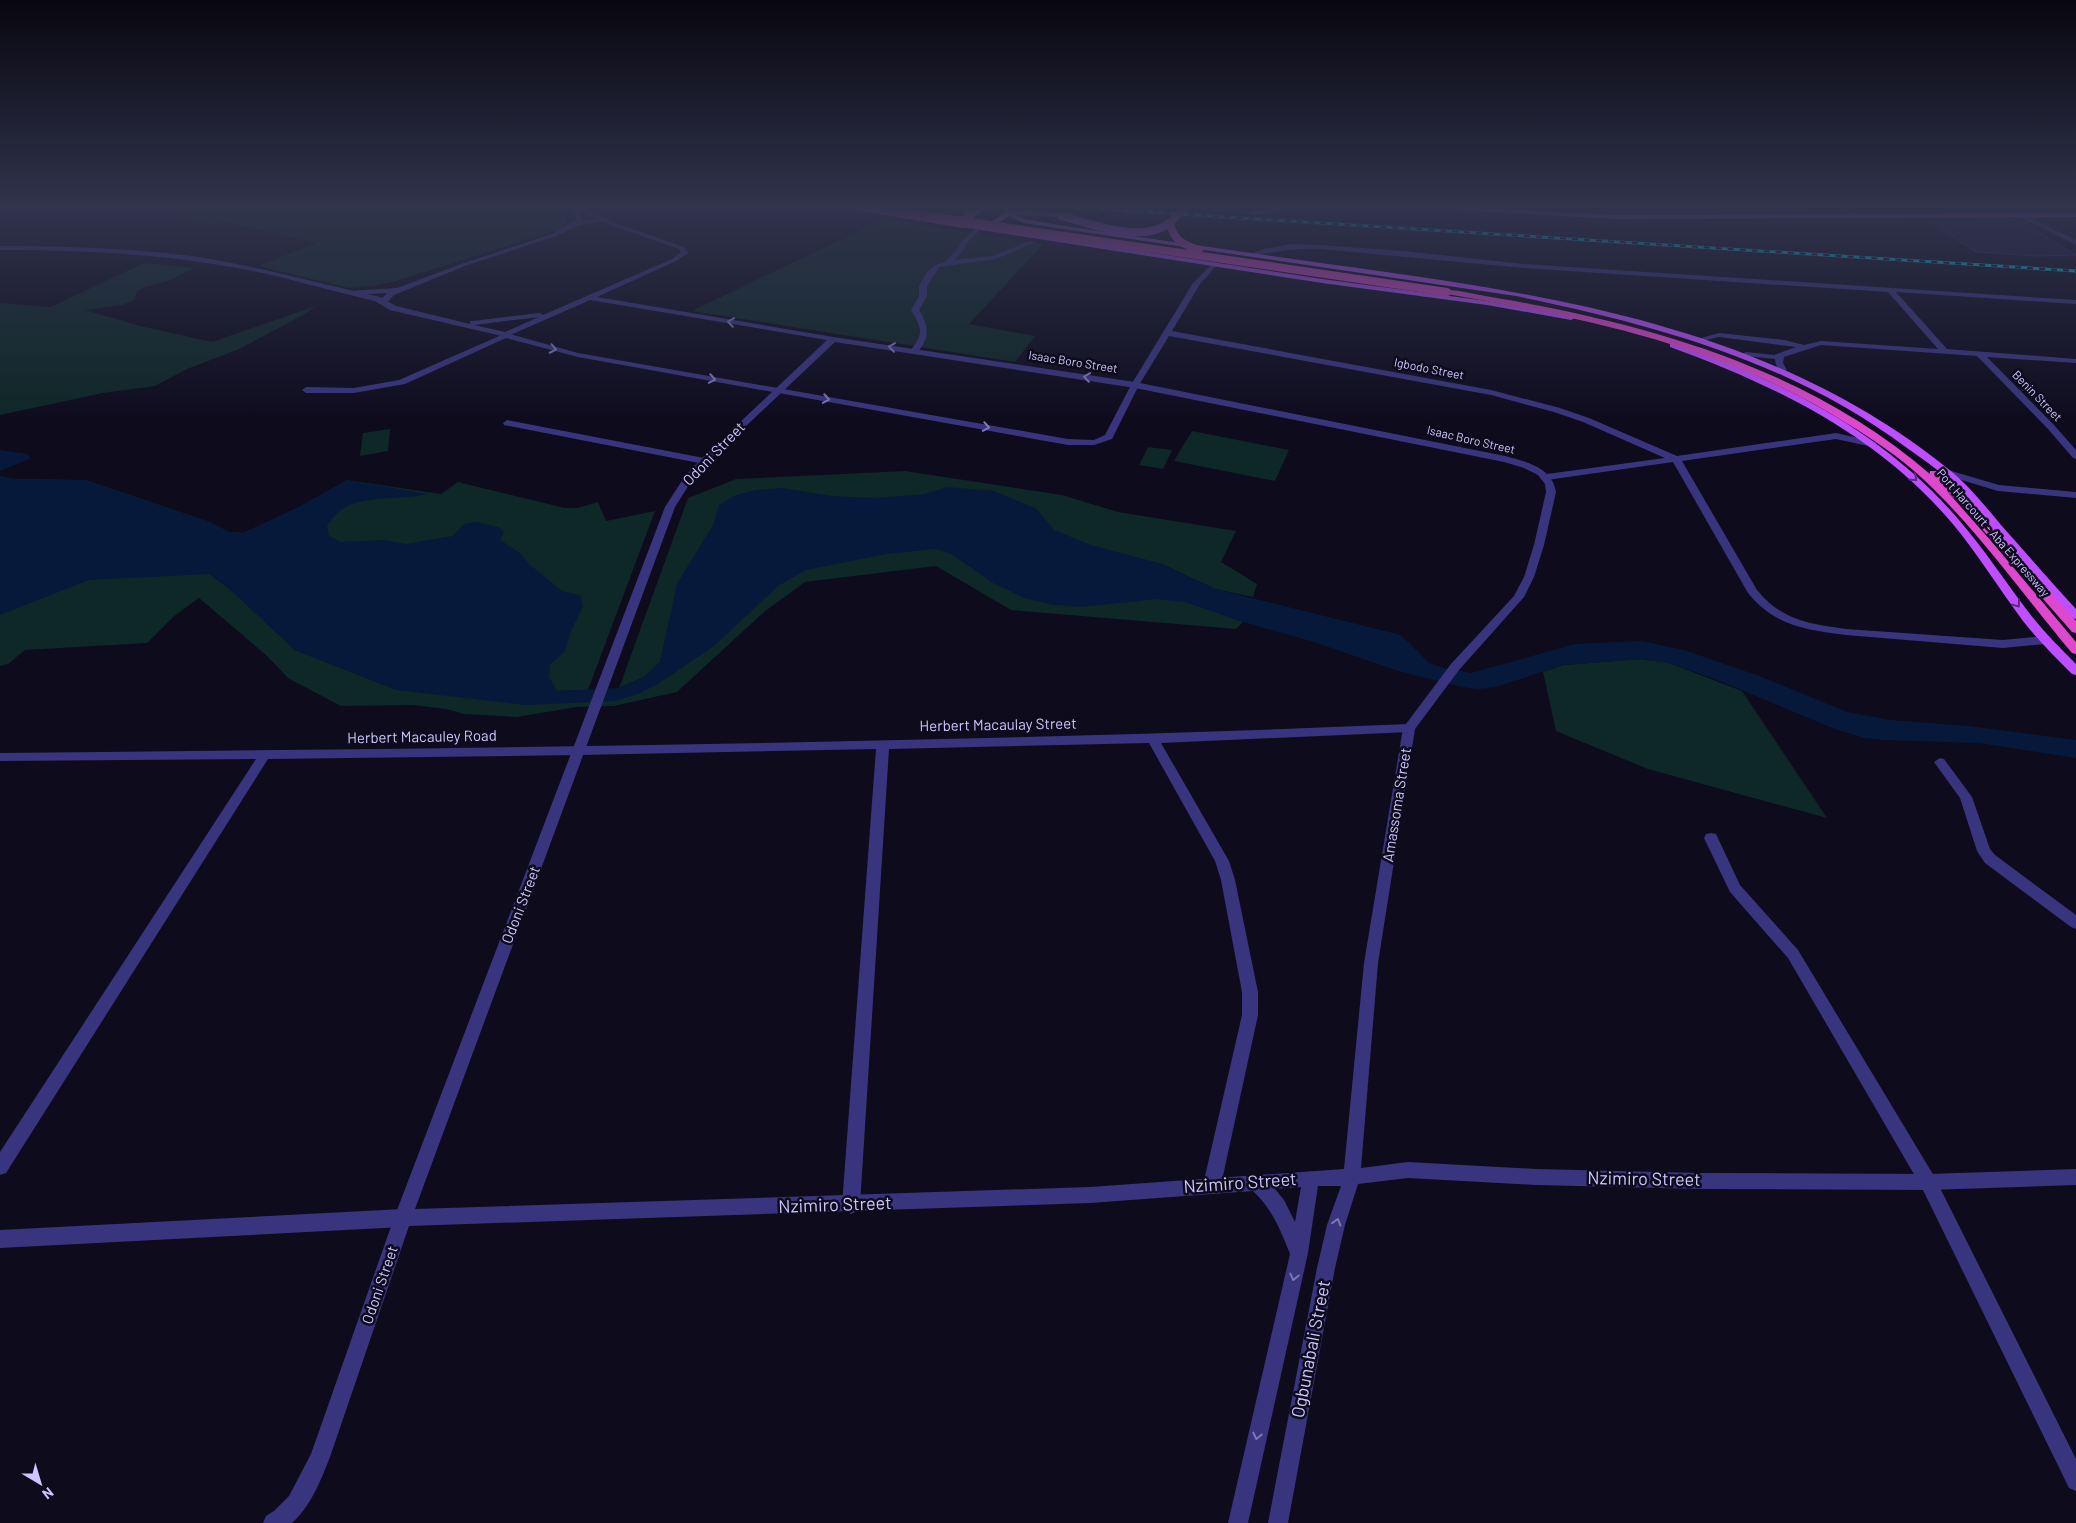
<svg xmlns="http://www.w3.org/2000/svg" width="2076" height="1523" font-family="Barlow,sans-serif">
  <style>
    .green { fill: #0e2727 }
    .water { fill: #07193a }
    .building { fill: #1f173f; stroke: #36286b }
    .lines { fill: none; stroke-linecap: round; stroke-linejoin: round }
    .pedestrian { fill: #38357e; fill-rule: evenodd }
    .minor { fill: #38357e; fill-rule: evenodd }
    .tertiary { fill: #38357e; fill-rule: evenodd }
    .primary { fill: #be4eff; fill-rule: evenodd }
    .trunk { fill: #de48cd; fill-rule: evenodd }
    .rail-casing { stroke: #00d8f2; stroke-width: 3 }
    .rail { stroke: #0e0b1d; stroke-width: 2; stroke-dasharray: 6; stroke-linecap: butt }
    .primary-bridge { stroke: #be4eff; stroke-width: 8 }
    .trunk-bridge { stroke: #de48cd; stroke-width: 8 }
    .oneway { stroke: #7c77b8 }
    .oneway2 { stroke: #5d2983 }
    .labels { text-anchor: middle; stroke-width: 5; stroke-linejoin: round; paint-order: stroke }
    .far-street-label { font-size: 12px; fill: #cec7ff; stroke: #0e0b1d }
    .street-label { font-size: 15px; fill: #cec7ff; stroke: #0e0b1d }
    .near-street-label { font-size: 18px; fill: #cec7ff; stroke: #0e0b1d }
  </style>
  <rect width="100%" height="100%" fill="#0e0b1d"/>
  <path class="green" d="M191,207H548L563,214L568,220L564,226L557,230L393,282L372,286L349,288L258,266L317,243L225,222L215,226L176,216Z
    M883,219L1043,244L969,324L1035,336L1015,362L692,311Z
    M144,263L194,268L166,282L148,286L137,291L135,300L122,305L85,310L140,326L212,342L316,306L303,315L237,350L187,369L155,386L103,393L0,415V303L51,307Z
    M390,429L388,451L360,456L363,433Z
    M1192,431L1289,450L1275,481L1174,461Z
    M1148,447L1172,450L1163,469L1139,465Z
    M905,471L1062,495L1118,512L1236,531L1221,562L1257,584L1253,597L1215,589L1162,564L953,514L671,615L660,662L644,677L619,688L688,498L736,479Z
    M0,476L14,479L86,480L207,521L229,532L243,533L299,507L347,480L441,494L458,482L565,508H578L598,502L606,521L655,511L588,690L557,691L258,575L59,535Z
    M814,527L1139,581L1243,622L1236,629L1011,610L936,566L805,582L764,612L677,692L614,706L577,707L517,717L464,714L446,709L413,705L341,706L288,678L267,656L199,598L173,617L147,643L25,650L8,664L0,666V589L47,567L210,574L232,591L295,650L397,690L638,694L674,673Z
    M1641,659L1669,663L1742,691L1827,818L1648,769L1556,731L1543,672L1563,665Z"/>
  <path class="water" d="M0,450L27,454L31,458L0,471Z
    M0,476L14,479L86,480L207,521L229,532L243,533L299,507L347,480L428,494C403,500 365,495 344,508C337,512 332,520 327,525L329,536L341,542L383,540L406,544L453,536L464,524L476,522L498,527L504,532L500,540L521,554L529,564L562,591L580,595L583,606L571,631L565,651L550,665L549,677L557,691L619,688L644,677L660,662L677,584L713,525L719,505L736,495L756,490L783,488L832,496L875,498L925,494L947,487L994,491L1037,509L1054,530L1091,545L1162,564L1215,589L1401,635L1429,663L1444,668L1471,673L1575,644L1641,641L1684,650L1762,677L1847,712L1891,720L1969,726L2076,740V758L1979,743L1883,740L1864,738L1835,729L1722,682L1669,663L1641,659L1563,665L1496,687L1478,689L1462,687L1398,671L1314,642L1243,622L1185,602L1156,599L1082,607L1054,605L1024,598L993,583L951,554L936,549L886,554L806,570L778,586L714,646L656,685L638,694L615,701L526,705L397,690L295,650L232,591L210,574L89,580L0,615Z"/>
  <path class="building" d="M1929,221H2021L2076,255L2037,256L1976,252Z"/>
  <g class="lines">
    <path class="pedestrian" d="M977,227L982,228L965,245L963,251L954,260L993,256L1030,241L1035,242L996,259L939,267L927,286V296L919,310C929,327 930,336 918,352H912L911,350C924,333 922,328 911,310L919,296V286L927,272L935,265L945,262L958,249L960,243Z"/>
    <path class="minor" d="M569,207H575L582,217L581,221L605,218L608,220L580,225L556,236L465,266L394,295L385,305L378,303L387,293L349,295L345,293L349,291L397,288L461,264L552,234L575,220L576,217Z
      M1836,207H1843L1856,217L1851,218Z
      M2018,214H2022L2076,240V245L2018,216Z
      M1292,244L1320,245L1403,251L1524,264L2076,300V304L1896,292L1947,349L2076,359V363L1987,357L2054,425L2076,450V459L2073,458L2048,429L1977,356L1821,345L1784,357L1783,363L1787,370L1783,372C1778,371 1775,364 1775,359L1746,356L1742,354L1746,352L1774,355L1796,347L1719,337L1702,341L1698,339L1719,333L1784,340L1804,345L1821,341L1938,349L1888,292L1524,268L1320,249C1296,248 1274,251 1250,257L1247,255L1264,249Z
      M1214,262L1218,264L1200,284L1172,331L1491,390L1560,408L1589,418L1677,456L1836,433L1876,442V446L1873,447L1836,439L1682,461L1757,590C1781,620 1809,624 1846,629L2003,640L2046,636L2052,640L2046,644L2003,648L1846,635C1806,630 1775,626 1748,593L1673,462L1547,480L1542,477L1547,474L1665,458L1583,422L1554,412L1491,395L1169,336L1139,385L1112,439L1094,445H1068L578,357L506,338L405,384L354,393H306L302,390L306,387L354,388L399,380L506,333L578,353L1068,439L1094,440L1105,435L1131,385L1193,283Z
      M507,420L704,458L709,461L704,464L504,425L503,423Z
      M1948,470L1999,485L2076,492V498L1998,491L1945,475L1943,473Z
      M1409,724L1415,728L1409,732L1161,743L1229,861L1235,880L1258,992V1015L1221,1185L1218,1191L1212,1193L1206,1191L1203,1185L1242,1015V992L1221,880L1215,861L1149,743L889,749L860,1205L857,1211L851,1214L845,1211L842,1205L876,749L578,755L268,759L6,1173L0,1175V1152L256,759L0,761V753C470,748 939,744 1409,724Z
      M1940,758L1944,759L1972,797L1990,849L1995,855L2076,915V929L2071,927L1985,863L1977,851L1960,798L1934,762Z
      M1711,833L1716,834L1740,885L1798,950L1934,1176L2076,1459V1491L2069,1488L1922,1188L1788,958L1730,892L1704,838L1706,834Z
      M403,1209L409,1212L412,1218L409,1224L403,1227L0,1248V1230Z"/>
    <path class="tertiary" d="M570,207H579L623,226L684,247L688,253L676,261L597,297L833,337L1135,382L1505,456C1527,462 1552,467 1556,492L1544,545L1534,577L1524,597L1459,670L1415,729L1378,963L1361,1168L1408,1162L1536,1169L1701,1173L1928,1174L2076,1169V1185L1928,1190L1701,1189L1536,1185L1408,1178L1358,1184L1345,1225L1335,1268L1288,1523H1268L1317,1268L1327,1225L1341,1186H1318L1308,1253L1248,1523H1228L1290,1254C1280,1229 1272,1209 1253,1191L1090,1203L409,1226L330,1457C321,1480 311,1506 292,1523H263L266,1516L274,1511L289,1496L311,1454L394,1218L665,507L685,476L701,459L827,340L590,300L506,337L390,310L375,301C326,290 279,275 231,267C154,253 77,250 0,250V246C68,246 137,248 205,258C264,268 322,284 380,297L396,306L470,324V321H473L540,313L543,315L672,259L681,252L679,249L619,228ZM539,317L505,332L474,325ZM835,342L1135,388L1504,462L1524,468L1538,475L1545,484L1546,492L1534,545L1524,577L1514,596L1451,664L1403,728L1364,963L1344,1169L1090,1187L415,1209L675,507L692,480L707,463ZM1301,1187L1295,1222L1284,1200L1275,1189Z
      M1195,207H1220L1255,212L1252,214Z
      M1562,207H1579L1582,209L1579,211Z"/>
    <path class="primary" d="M983,207H991L977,214L968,225L983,227L1006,212L1002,207H1009L1012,211L1027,210L1061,214L1063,215V217L1016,215L1025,219L1065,226C1165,241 1265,255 1365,269C1575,298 1783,334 1952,472C1970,487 1986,507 2001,525C2026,553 2051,582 2076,609V619L2072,618C2047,590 2022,562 1997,533C1982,515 1967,496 1949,480C1936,468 1921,458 1907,448C1790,361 1656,325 1516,296L1023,223L1009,216L991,228L1322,279L1487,301L1571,316L1575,318L1571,320L1487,305L1322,283L961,227V225L973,212Z
      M1275,207H1284C1276,213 1257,217 1249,212Z
      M1428,207H1469L1618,215L2076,213V217L1618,219L1431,209Z
      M1670,343H1676C1783,382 1884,432 1959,520C1985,550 2006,583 2030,614C2044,632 2060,648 2076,664V675L2072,674C2055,657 2038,640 2023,621C1999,589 1978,554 1952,523C1877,435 1777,386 1670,347Z"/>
    <path class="trunk" d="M837,207H855L949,222L965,215L960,207H967L973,213L971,218L958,223L966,224L967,226L963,228Z
      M1444,290C1452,289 1462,292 1470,293C1490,297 1510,300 1530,304C1673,331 1818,377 1930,474V471H1938L1971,503L2076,621V633L2072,632L1963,507L1946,490L1992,542L2076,642V654L2072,653C2023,595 1978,530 1922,478C1899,457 1873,439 1846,423C1725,347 1586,318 1447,294H1444Z"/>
    <defs>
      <path id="rail" d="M1069,207L2076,271"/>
    </defs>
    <use href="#rail" class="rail-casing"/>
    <use href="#rail" class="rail"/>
    <path class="primary-bridge" d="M1061,216C1089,223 1137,242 1165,226C1173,222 1178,214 1184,207"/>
    <path class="trunk-bridge" d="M868,207L1447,292
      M1170,223C1173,240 1184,245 1199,250"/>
  </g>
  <defs><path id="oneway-chevron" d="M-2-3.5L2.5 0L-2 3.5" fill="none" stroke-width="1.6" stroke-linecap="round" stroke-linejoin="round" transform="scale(1.25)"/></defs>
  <g class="oneway">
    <use href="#oneway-chevron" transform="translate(731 322) rotate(-171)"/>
    <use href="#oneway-chevron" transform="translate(892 347) rotate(-172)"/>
    <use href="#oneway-chevron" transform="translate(553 349) rotate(12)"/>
    <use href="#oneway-chevron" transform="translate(1087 377) rotate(-171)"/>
    <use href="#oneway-chevron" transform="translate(712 379) rotate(10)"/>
    <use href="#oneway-chevron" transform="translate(826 399) rotate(10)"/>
    <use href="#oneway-chevron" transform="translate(986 427) rotate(10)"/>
    <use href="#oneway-chevron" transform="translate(1337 1222) rotate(-73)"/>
    <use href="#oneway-chevron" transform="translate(1294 1277) rotate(103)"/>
    <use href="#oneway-chevron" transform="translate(1257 1436) rotate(102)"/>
  </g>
  <g class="oneway2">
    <use href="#oneway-chevron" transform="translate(1914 478) rotate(43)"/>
    <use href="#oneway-chevron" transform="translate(2017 604) rotate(53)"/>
  </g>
  <linearGradient id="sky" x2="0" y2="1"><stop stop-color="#080610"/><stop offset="0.49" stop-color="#30344c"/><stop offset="1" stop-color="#30344c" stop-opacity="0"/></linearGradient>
  <rect width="2076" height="420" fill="url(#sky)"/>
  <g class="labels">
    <g class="far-street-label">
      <text transform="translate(1073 362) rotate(9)" y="4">Isaac Boro Street</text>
      <text transform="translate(1429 369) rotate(11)" y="4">Igbodo Street</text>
      <text transform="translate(2037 396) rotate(46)" y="4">Benin Street</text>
      <text transform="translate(1471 440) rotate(13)" y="4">Isaac Boro Street</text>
      <text transform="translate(1993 533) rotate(49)" y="4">Port Harcourt - Aba Expressway</text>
    </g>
    <g class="street-label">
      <text transform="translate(714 454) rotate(-46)" y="5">Odoni Street</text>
      <text transform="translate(998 725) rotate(-1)" y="5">Herbert Macaulay Street</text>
      <text transform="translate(422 737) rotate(-1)" y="5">Herbert Macauley Road</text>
      <text transform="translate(1397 805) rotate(-81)" y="5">Amassoma Street</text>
      <text transform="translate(521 905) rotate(-69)" y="5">Odoni Street</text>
      <text transform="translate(380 1285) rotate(-71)" y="5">Odoni Street</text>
    </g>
    <g class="near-street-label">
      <text transform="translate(1644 1179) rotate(1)" y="6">Nzimiro Street</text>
      <text transform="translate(1240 1183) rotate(-4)" y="6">Nzimiro Street</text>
      <text transform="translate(835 1205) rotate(-2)" y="6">Nzimiro Street</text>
      <text transform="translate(1311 1349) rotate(-79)" y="6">Ogbunabali Street</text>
    </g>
  </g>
  <g transform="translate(40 1483) rotate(142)" stroke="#0e0b1d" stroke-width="4" paint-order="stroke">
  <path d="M0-4L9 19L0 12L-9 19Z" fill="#cec7ff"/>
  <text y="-8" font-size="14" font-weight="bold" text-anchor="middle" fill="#cec7ff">N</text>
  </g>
</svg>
